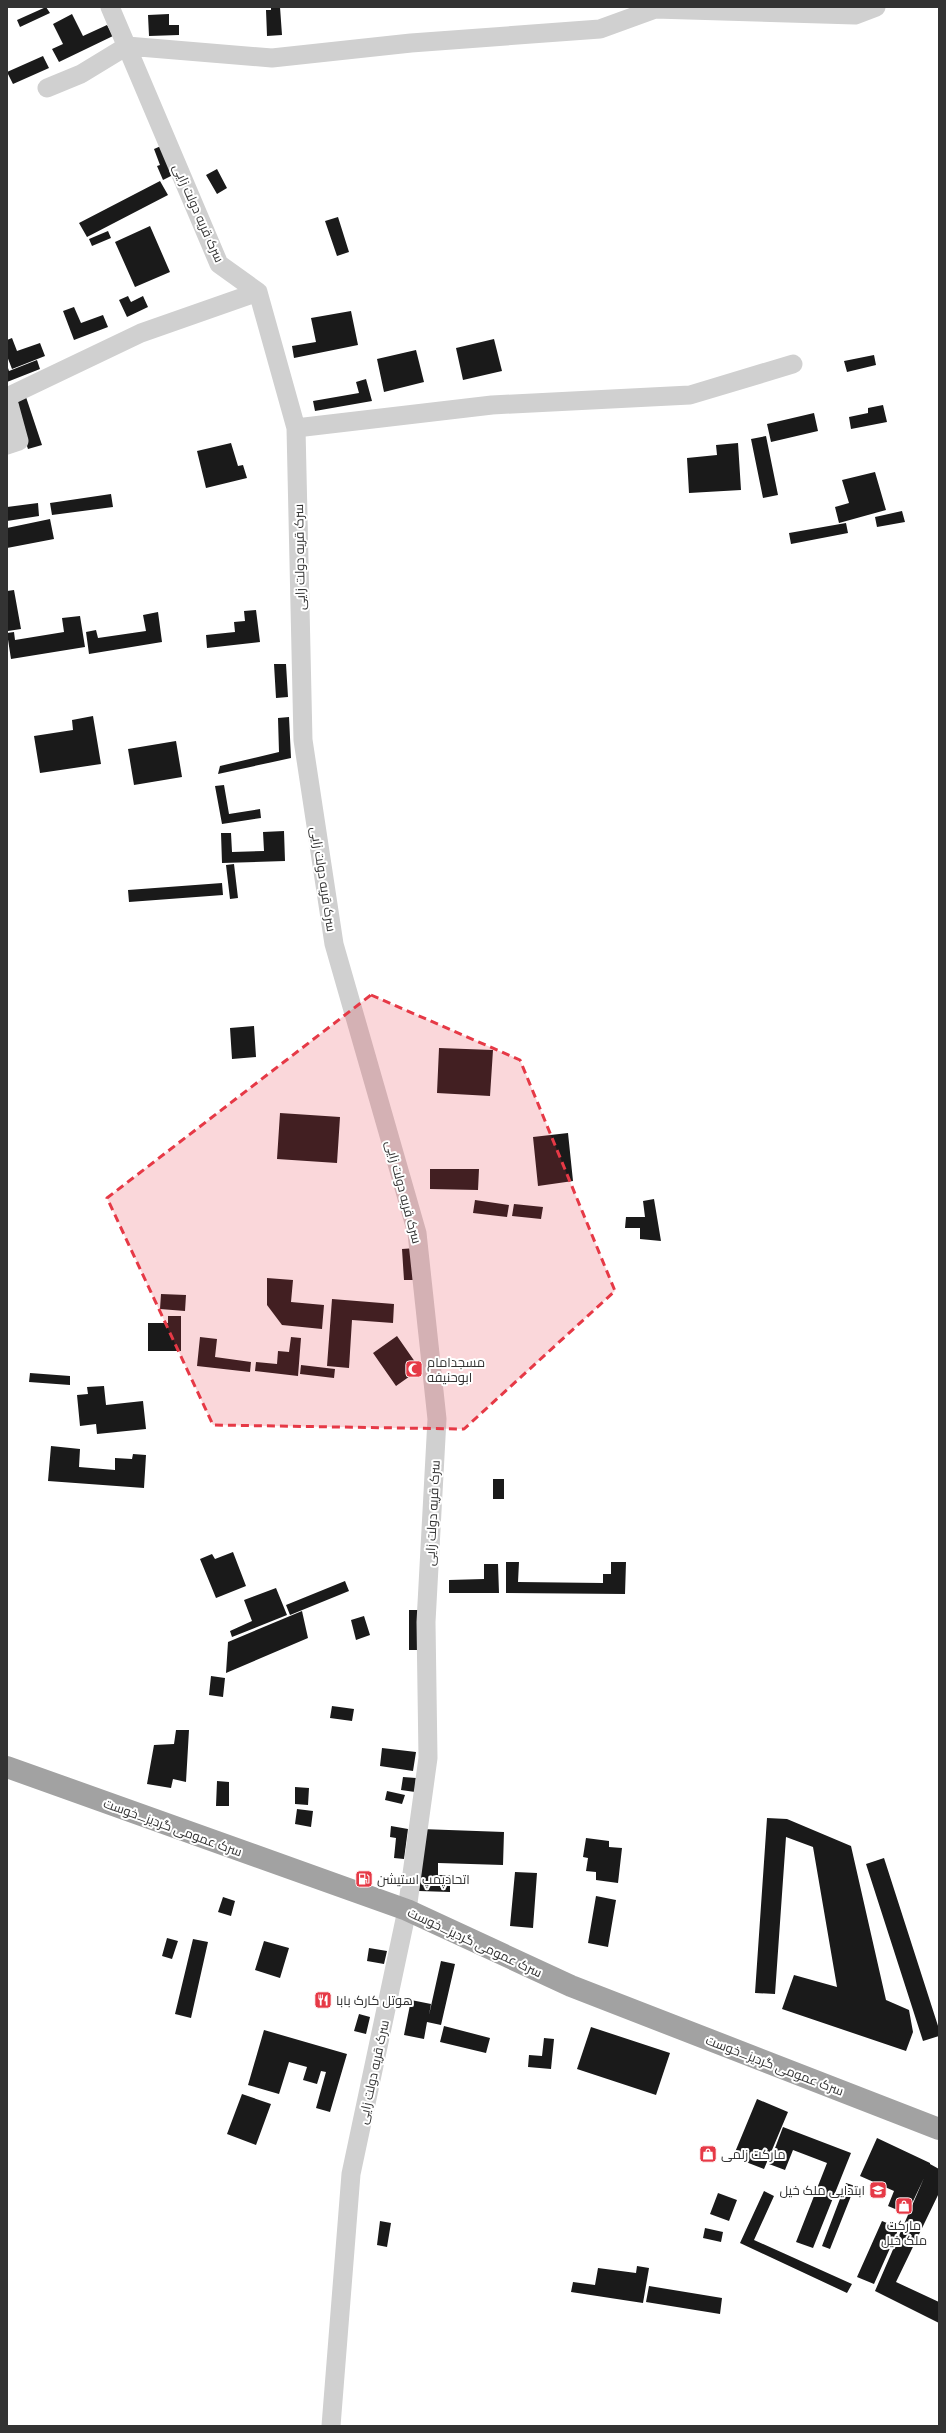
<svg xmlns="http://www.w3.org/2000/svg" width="946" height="2433" font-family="Karla,Cairo,sans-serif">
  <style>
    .building { fill: #1a1a1a }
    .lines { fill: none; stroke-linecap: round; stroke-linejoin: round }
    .minor { stroke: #d0d0d0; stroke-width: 19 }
    .trunk { stroke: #a2a2a2; stroke-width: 22 }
    .marked { fill: #e63946; fill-opacity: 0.2; stroke: #e63946; stroke-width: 3; stroke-dasharray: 8 5; stroke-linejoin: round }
    .labels { text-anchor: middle; stroke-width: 4; stroke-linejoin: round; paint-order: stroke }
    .street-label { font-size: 13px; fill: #333; stroke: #fff }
    .poi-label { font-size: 13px; fill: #333; stroke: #fff; text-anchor: start }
  </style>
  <rect width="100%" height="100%" fill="#fff"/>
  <path class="building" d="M46,7L50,13L20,27L17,20Z
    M271,7H280L282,35L267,36L266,10H271Z
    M72,14L83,36L107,25L113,36L59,62L52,49L63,44L53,24Z
    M169,14V25H179V35L149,36L148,15Z
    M43,56L49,68L13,84L7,72Z
    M161,146L173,175L163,180L157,166L160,165L154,149Z
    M217,169L227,188L217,194L206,175Z
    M160,181L168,195L87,237L79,223Z
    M338,217L349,252L337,256L325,221Z
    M150,226L170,272L135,287L115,242Z
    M108,231L111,238L92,246L89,239Z
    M128,296L131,302L143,296L148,307L127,317L119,300Z
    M74,307L81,323L103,315L108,327L74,340L63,311Z
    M351,311L358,345L294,358L292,346L316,342L311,318Z
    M12,338L17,351L40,343L45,356L12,369L7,356V340Z
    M494,339L502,371L463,380L456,348Z
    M416,350L424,382L384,392L377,359Z
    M874,355L876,365L847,372L844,361Z
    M37,360L40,369L7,382V365L9,371Z
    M366,379L372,401L315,411L313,401L359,393L356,382Z
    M25,394L42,445L28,449L11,398Z
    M883,405L887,422L851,429L849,417L868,413V408Z
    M814,413L818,431L771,442L767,424Z
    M766,436L778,495L763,498L751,439Z
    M231,443L238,466L243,465L247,478L206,488L197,451Z
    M738,443L741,490L689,493L687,458L717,455L716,445Z
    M875,472L886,510L839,523L835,507L849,503L842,480Z
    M111,494L113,507L52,515L50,503Z
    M38,503L39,516L7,521V507Z
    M902,511L905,522L877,527L875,517Z
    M50,519L54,539L7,548V528Z
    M846,523L848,533L791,544L789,533Z
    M14,590L21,629L8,631L7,591Z
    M256,610L260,642L207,648L206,635L235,632L234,622L245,621L244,611Z
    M158,612L162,642L89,654L86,632L96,630L98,638L146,631L143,615Z
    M80,616L85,647L11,659L7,633L14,632L15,640L64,632L62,618Z
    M274,664H286L288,697L276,698Z
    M93,716L101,764L40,773L34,736L73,730L72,720Z
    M289,717L291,758L218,774L220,766L279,752L278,718Z
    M176,741L182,777L134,785L128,749Z
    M224,785L229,814L260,809L261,818L222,824L215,786Z
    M284,831L285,861L222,863L221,833H231L232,852L264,851L263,832Z
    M234,864L238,898L230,899L226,865Z
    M222,883L223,895L129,902L128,890Z
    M254,1026L256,1057L232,1059L230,1028Z
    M439,1048L493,1050L490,1096L437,1093Z
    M280,1113L340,1117L337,1163L277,1159Z
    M568,1133L573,1181L538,1186L533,1137Z
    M430,1169H479L478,1190L430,1189Z
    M654,1199L661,1241L640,1239V1228H625L626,1217H645L643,1201Z
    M475,1200L509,1205L507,1217L473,1213Z
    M514,1204L543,1207L541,1219L512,1216Z
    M416,1248L418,1280H404L402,1249Z
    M267,1278L293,1280L291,1302L324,1305L322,1329L282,1325L267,1305Z
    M161,1294L186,1295L185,1311L160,1309Z
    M332,1299L394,1304L393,1323L352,1320L349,1368L327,1366Z
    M168,1316H181V1351H148V1323H168Z
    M397,1336L420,1369L396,1386L373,1353Z
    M200,1337L217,1339L215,1357L251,1362L250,1372L197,1366Z
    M291,1337L301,1338L298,1376L255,1371L256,1362L277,1364L278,1351L289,1352Z
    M301,1365L335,1369L334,1378L300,1374Z
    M30,1373L70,1376V1385L29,1382Z
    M104,1386L106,1405L143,1401L146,1429L97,1434L96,1424L80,1426L77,1395L88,1394L87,1387Z
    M51,1446L80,1449L79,1467L115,1470V1458L132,1459L133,1454L146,1455L144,1488L48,1481Z
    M493,1479H504V1499H493Z
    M233,1552L246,1586L216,1598L200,1559L212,1554L215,1559Z
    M506,1562H519L518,1582L603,1583V1574H611V1562H626L625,1594L506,1593Z
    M484,1564H498L499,1593H449V1580L484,1579Z
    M345,1581L349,1591L290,1615L286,1605Z
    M276,1588L287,1615L232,1637L230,1631L252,1621L244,1600Z
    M409,1610H420V1650H409Z
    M302,1611L308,1638L226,1673L228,1642Z
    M364,1616L370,1635L356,1640L351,1620Z
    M211,1676L225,1678L223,1697L209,1695Z
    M332,1706L354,1709L352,1721L330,1718Z
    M176,1730H189L186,1782L173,1779L171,1788L147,1784L154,1745L174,1744Z
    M382,1748L416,1752L413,1771L380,1766Z
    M403,1777L416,1778L415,1792L401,1790Z
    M217,1781L229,1782V1806H216Z
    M295,1787L309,1788L308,1805L295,1804Z
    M387,1791L405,1795L402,1804L385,1800Z
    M297,1809L313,1811L311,1827L295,1824Z
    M767,1818L787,1819L851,1846L886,2000L909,2010L913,2032L906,2051L782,2009L794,1975L837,1987L813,1847L786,1837L775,1994L755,1993Z
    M391,1826L408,1829L404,1859L394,1858L396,1838L390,1837Z
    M421,1829L504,1832L503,1865L438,1863V1875H450V1892L419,1891Z
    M586,1838L609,1841V1847L622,1848L618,1883L596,1880V1872L586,1871L588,1858L583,1857Z
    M884,1858L939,2029V2036L923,2041L866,1864Z
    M515,1872L537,1873L533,1928L510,1926Z
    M596,1896L616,1900L608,1947L588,1943Z
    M223,1897L235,1901L231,1916L218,1912Z
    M167,1938L178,1941L172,1959L162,1956Z
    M193,1939L208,1942L191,2018L175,2014Z
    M264,1941L289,1948L280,1978L255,1970Z
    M369,1948L387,1951L384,1964L367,1961Z
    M441,1961L455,1964L441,2025L427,2022L424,2039L404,2035L411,2000L431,2004L429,2015Z
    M359,2014L370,2017L366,2034L354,2031Z
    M444,2026L490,2038L486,2053L440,2042Z
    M591,2027L670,2053L656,2095L577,2069Z
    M264,2030L347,2054L330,2112L316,2108L326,2072L321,2071L317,2084L303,2080L307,2067L289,2062L279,2094L248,2085Z
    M544,2038L554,2039L551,2069L528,2067L529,2055L542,2056Z
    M242,2094L271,2104L256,2145L227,2134Z
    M757,2099L788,2112L764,2169L733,2157Z
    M783,2127L851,2153L813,2248L796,2242L827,2163L793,2150L785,2170L769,2164Z
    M877,2138L930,2163V2164L939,2169V2193L896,2282L939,2302V2323L875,2291L924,2178L907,2214L888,2206L894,2191L860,2176Z
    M846,2183L855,2186L830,2249L822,2246Z
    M764,2191L774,2196L754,2240L852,2284L847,2293L740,2243Z
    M718,2193L737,2200L729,2221L710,2214Z
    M380,2221L391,2223L387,2247L377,2245Z
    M882,2221L899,2228L874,2284L857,2277Z
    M705,2228L723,2232L721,2242L703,2238Z
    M637,2266L649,2268L643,2303L571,2292L573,2282L595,2285L598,2268L636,2273Z
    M649,2286L722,2298L720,2314L646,2302Z"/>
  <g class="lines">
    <path class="minor" d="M110,7L219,264L258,292L296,428L303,740L334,944L417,1233L437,1419L426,1622L428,1758L407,1910L351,2174L331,2426
      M47,88L81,74L127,46L272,58L411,43L600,29L655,9L855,15L876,7
      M7,397L141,333L258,292
      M7,397L19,441L7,445
      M296,428L492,405L690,395L793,364"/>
    <path class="trunk" d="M7,1767L407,1910L571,1986L939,2129"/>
  </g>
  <path class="marked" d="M371,995L520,1060L615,1291L464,1429L213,1425L107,1198Z"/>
  <defs>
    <symbol id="mosque-square" viewBox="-11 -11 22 22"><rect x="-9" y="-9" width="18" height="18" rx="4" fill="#e63946" stroke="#fff"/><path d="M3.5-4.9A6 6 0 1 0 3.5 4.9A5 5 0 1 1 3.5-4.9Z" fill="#fff"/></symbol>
    <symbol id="fuel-square" viewBox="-11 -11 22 22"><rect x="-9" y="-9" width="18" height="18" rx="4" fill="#e63946" stroke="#fff"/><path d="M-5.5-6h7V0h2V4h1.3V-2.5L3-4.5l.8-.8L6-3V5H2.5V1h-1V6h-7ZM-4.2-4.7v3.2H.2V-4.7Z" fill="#fff"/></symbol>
    <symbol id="restaurant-square" viewBox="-11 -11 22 22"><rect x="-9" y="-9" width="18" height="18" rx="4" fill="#e63946" stroke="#fff"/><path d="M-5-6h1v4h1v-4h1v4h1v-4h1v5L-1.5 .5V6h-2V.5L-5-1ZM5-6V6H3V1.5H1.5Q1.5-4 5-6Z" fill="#fff"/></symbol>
    <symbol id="shop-square" viewBox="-11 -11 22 22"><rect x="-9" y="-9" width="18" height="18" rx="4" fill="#e63946" stroke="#fff"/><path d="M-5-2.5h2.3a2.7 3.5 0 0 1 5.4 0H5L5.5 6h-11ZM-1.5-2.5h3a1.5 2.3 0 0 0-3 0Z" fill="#fff"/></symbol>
    <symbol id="school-square" viewBox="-11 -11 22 22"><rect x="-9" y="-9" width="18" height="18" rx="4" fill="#e63946" stroke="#fff"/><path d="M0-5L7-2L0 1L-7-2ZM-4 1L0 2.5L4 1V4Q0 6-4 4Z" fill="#fff"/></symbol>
  </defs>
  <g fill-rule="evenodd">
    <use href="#mosque-square" x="404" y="1359" width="20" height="20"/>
    <use href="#fuel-square" x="354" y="1869" width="20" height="20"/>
    <use href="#restaurant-square" x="313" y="1990" width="20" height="20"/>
    <use href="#shop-square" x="698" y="2144" width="20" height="20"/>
    <use href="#school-square" x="868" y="2180" width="20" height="20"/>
    <use href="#shop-square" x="894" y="2196" width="20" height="20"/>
  </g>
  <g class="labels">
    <g class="street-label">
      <text transform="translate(199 213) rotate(66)" y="5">سرک قریه دولت زایی</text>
      <text transform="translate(299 557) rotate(-91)" y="5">سرک قریه دولت زایی</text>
      <text transform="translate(324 879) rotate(81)" y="5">سرک قریه دولت زایی</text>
      <text transform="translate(404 1192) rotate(75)" y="5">سرک قریه دولت زایی</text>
      <text transform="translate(432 1513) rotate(-87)" y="5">سرک قریه دولت زایی</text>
      <text transform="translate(173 1827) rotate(20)" y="5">سرک عمومی گردیز_خوست</text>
      <text transform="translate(475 1942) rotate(25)" y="5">سرک عمومی گردیز_خوست</text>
      <text transform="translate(775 2065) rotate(21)" y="5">سرک عمومی گردیز_خوست</text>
      <text transform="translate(373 2072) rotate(-78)" y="5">سرک قریه دولت زایی</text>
    </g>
    <g class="poi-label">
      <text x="427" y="1367">مسجدامام<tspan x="427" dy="15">ابوحنیفه</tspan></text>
      <text x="377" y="1884">اتحادپمپ استیشن</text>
      <text x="336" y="2005">هوتل کارک بابا</text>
      <text x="721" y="2159">مارکت زلمی</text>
      <text x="865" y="2195" text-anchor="end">ابتدایی ملک خیل</text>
      <text x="904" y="2230" text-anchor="middle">مارکت<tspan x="904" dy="15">ملک خیل</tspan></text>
    </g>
  </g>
  <rect width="946" height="2433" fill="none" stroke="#333333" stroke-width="16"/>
</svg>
